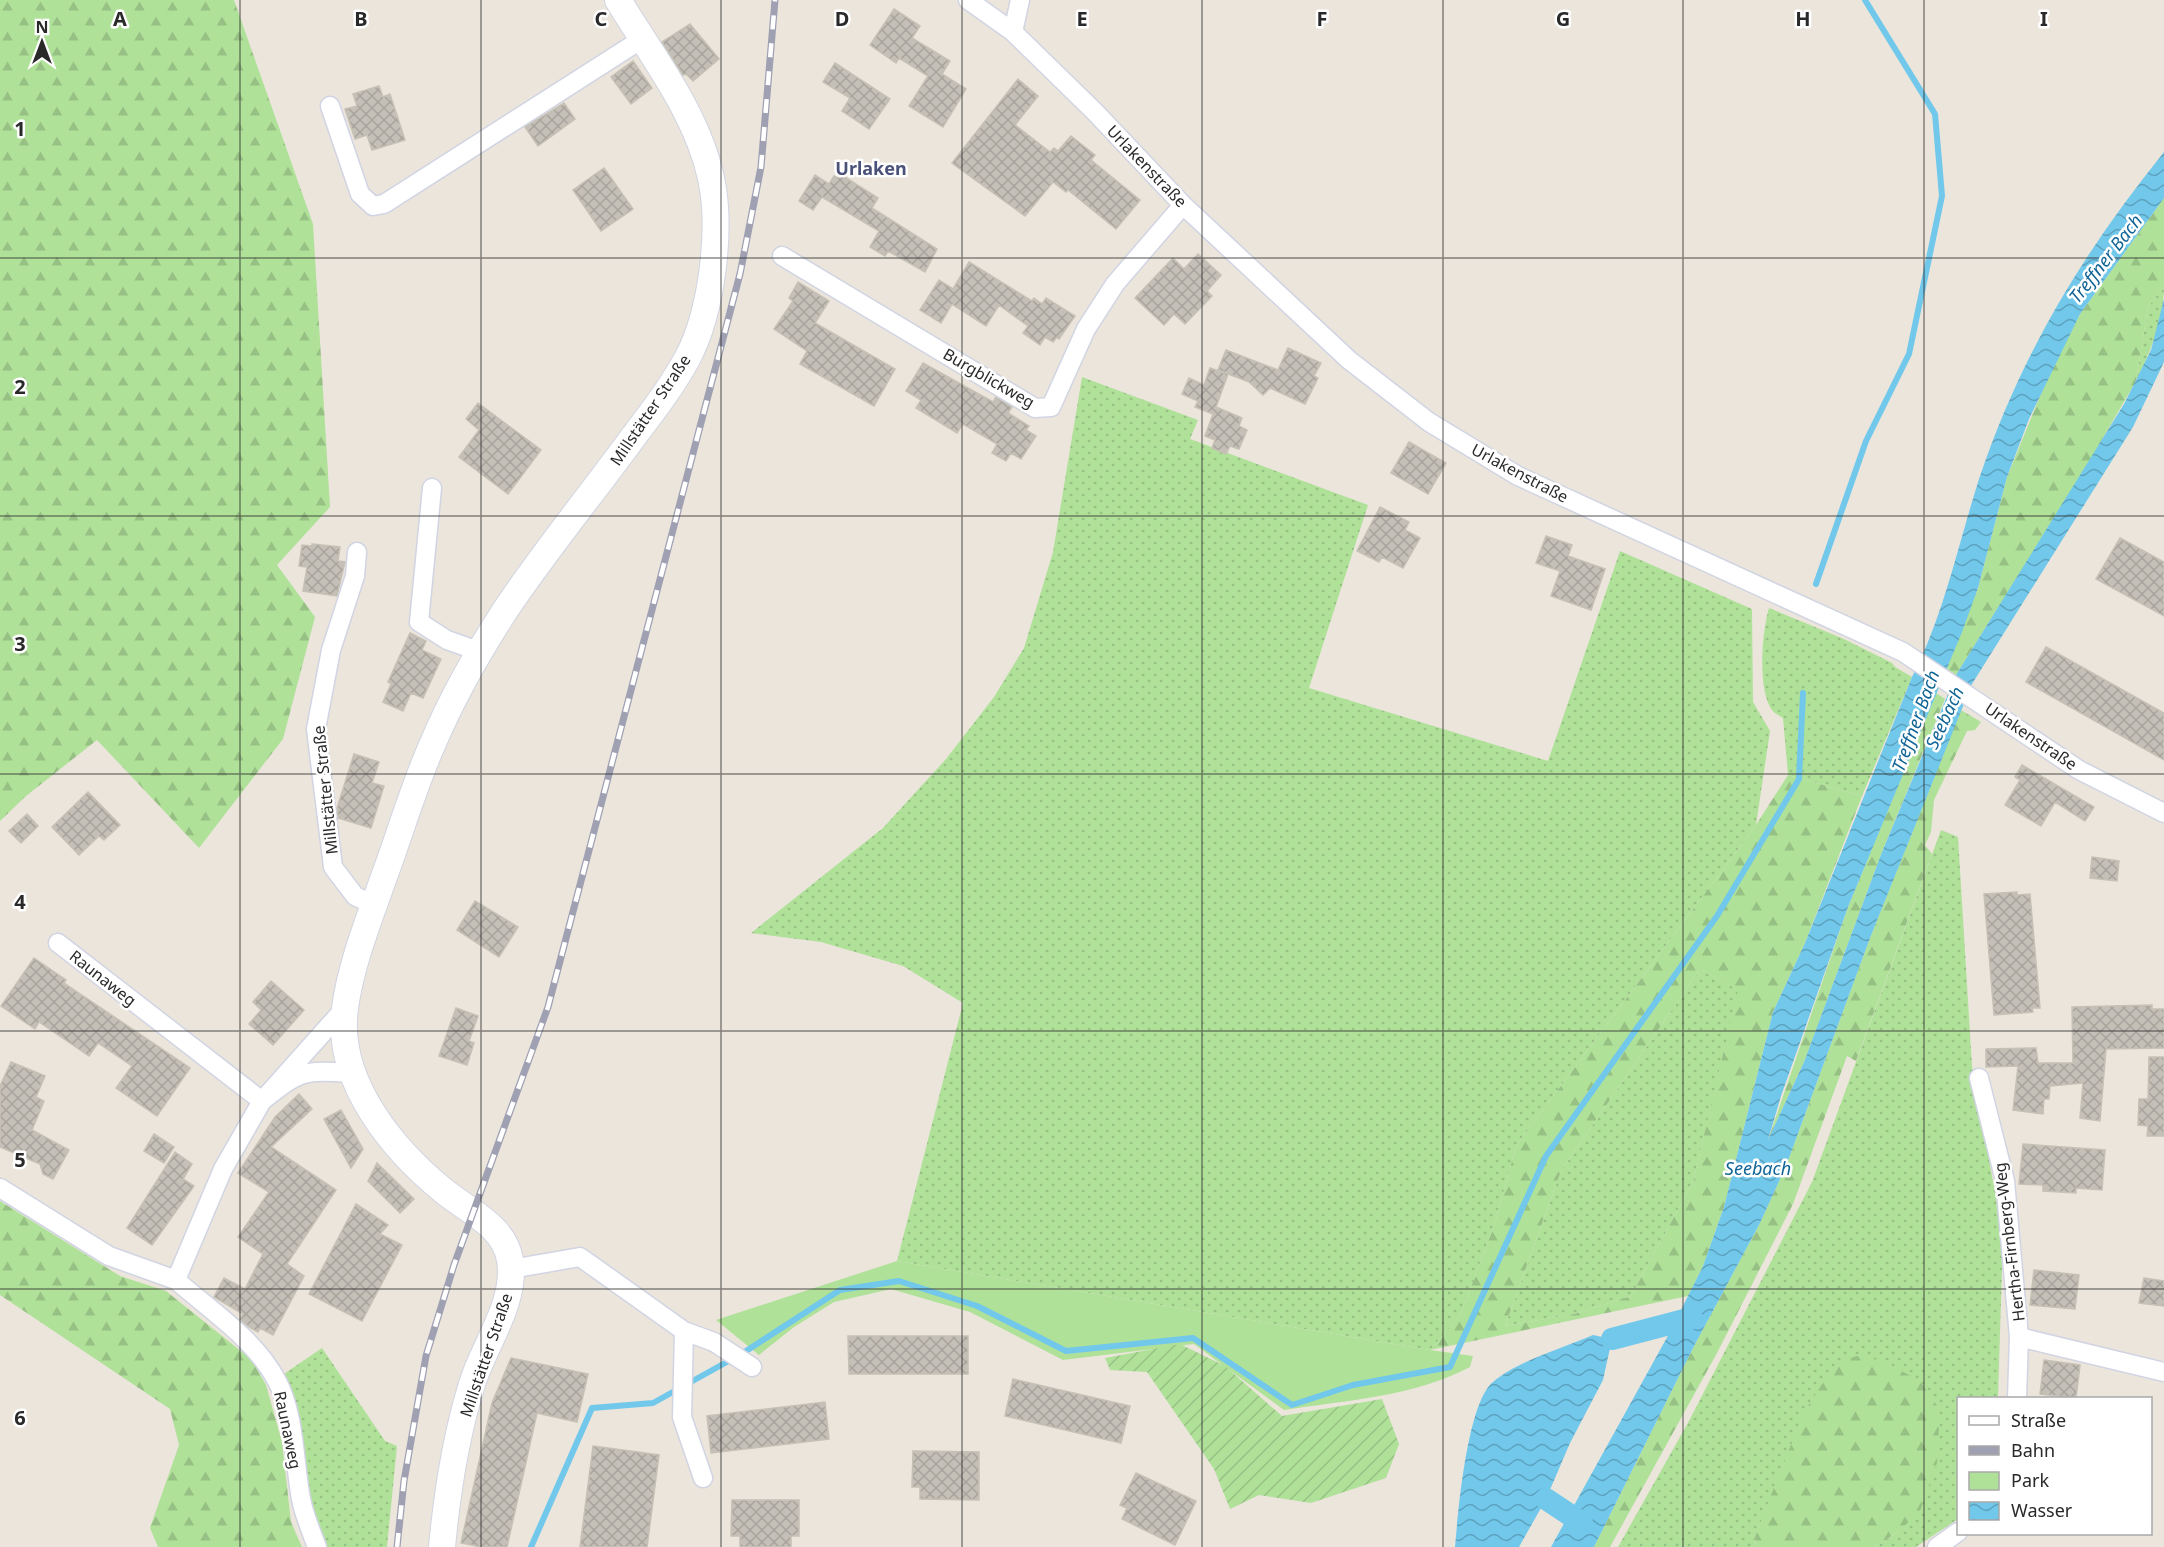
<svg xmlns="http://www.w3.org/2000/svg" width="2164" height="1547" font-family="'Noto Sans',sans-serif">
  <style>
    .grass { fill: url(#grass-dots) }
    .forest { fill: url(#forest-firs); fill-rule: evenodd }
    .park { fill: #b0e199 }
    .garden { fill: url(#garden-furrows) }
    .water { fill: url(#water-waves) }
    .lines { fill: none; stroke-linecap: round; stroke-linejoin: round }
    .stream { stroke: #71c8eb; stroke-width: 6 }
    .canal { stroke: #71c8eb; stroke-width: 22 }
    .building { fill: url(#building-cross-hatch); stroke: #c6c1b5; stroke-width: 1.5 }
    .street-casing { stroke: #d1d4e2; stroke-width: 21 }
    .secondary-casing { stroke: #d1d4e2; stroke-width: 28 }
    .street { stroke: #fff; stroke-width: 18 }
    .secondary { stroke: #fff; stroke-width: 26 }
    .rail-casing { stroke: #9fa1b3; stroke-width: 7 }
    .rail { stroke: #fff; stroke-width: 4.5; stroke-dasharray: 14; stroke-linecap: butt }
    .grid { fill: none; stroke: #292929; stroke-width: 1.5; stroke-opacity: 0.55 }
    .labels { text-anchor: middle; stroke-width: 5; stroke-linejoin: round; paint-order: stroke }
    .street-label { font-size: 16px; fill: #292929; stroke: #fff }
    .neighbourhood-label { font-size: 18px; font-weight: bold; fill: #4b5279; stroke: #fff }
    .water-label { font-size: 18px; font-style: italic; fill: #116596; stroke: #fff }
    .grid-label { font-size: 20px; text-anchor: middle; font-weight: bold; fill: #292929; stroke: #fff; stroke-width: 5; stroke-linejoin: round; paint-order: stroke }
  </style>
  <defs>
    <pattern id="grass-dots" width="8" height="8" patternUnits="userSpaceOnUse" patternTransform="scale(1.5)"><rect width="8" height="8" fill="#b0e199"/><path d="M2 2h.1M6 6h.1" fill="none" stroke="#97c184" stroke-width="1.8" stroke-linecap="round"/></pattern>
    <pattern id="forest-firs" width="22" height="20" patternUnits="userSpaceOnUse" patternTransform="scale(1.5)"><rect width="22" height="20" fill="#b0e199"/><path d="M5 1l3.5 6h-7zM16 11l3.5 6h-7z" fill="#97c184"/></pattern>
    <pattern id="garden-furrows" width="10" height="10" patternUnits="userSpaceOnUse" patternTransform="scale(1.5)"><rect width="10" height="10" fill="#b0e199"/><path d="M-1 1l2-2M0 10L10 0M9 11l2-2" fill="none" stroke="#97c184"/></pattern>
    <pattern id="water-waves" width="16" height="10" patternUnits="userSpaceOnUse" patternTransform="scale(1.5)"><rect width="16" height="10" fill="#71c8eb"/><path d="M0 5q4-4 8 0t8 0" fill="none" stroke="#5da2be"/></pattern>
    <pattern id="building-cross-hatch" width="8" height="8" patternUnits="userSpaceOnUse" patternTransform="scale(1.5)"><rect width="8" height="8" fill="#c4bfb7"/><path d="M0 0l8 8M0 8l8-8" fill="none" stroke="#a8a49d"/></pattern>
  </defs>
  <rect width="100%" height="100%" fill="#ebe5dc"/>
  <path class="grass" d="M2164,286C2164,319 2151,351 2136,381L2148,307Z
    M1082,377L1198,420L1190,439L1368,505L1309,688L1548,761L1620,551L1752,609L1753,702L1770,731L1756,825L1516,1146L1495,1223L1460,1316L1430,1350L897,1261L963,1003L903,966L821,942L751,933L883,828L946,759L994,697L1024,648L1053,552Z
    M1769,608L1844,639L1892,663L1895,667L1912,677L1862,796L1788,775L1783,718C1780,716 1774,713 1772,710C1757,689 1762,631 1769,608Z
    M1941,830L1958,837L1972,1066L2003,1236L1998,1398H1958V1519L1916,1547H1875L1899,1531L1782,1470L1755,1537L1756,1547H1618L1689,1421L1812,1182Z
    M1700,969L1739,990L1693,1182L1631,1296L1574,1314L1505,1326L1561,1171Z
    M322,1348L385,1441L397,1446L387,1547H324L305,1489L281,1376Z"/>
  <path class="forest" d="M0,0H234L313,224L330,507L277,565L315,617L283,739L199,848L97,740L26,796L0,821Z
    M2164,198V286L2148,307L2136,381L2089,462L1956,675L1946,668L1978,588L2007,477L2049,374L2080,314Z
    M1936,693L1945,699L1882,852L1804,1062L1768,1140L1848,907Z
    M1961,710L1981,722L1975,730L1967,731L1934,800L1931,832L1925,845L1932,854L1856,1061L1847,1056L1793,1204L1717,1353L1610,1547H1594L1693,1348L1760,1223L1786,1166L1870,938Z
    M1788,775L1862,796L1805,943L1773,1012L1724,1207L1703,1266L1688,1296L1430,1350L1460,1316L1495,1223L1516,1146L1756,825ZM1700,969L1738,990L1693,1182L1631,1296L1574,1314L1505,1326L1561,1171Z
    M0,1201L120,1276L166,1291L252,1360L266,1385L282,1442L291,1522L302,1547H158L150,1528L179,1445L170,1409L0,1295Z
    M1856,1356L1883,1361L1920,1381L1940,1410L1937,1463L1920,1511L1899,1531L1875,1547H1756L1755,1537L1764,1513L1804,1412L1828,1375L1840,1363Z"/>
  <path class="park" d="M897,1261L1430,1350L1473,1356L1470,1367C1413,1397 1347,1400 1284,1410L1194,1344L1063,1360L970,1312L891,1289L834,1302L794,1327L759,1355L716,1320Z"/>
  <path class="garden" d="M1180,1344L1225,1366L1282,1416L1382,1399L1399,1444L1386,1478L1311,1503L1259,1495L1230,1509L1214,1469L1147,1372L1110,1370L1105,1358Z"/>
  <path class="water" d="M2164,152V198L2080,314L2029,419L2007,477L1978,588L1962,632L1848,907L1781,1096L1768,1140L1804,1062L1882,852L1956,675L2124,404L2151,350L2164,299V362L2133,427L1972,684L1870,938L1786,1166L1760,1223L1693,1348L1594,1547H1551L1670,1332L1703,1266L1724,1207L1773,1012L1805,943L1912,677C1944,615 1958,545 1979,479C2021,354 2082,254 2164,152Z
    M1593,1335L1612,1339L1603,1380L1570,1443L1546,1499L1519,1547H1455C1458,1513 1467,1403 1493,1382C1518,1361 1563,1348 1593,1335Z"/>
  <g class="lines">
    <path class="stream" d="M1816,584L1866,441L1909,354L1942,196L1935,114L1865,0
      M531,1547L592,1408L653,1403L743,1353L840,1290L899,1281L977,1306L1066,1351L1193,1338L1292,1405L1353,1385L1450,1367L1546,1156L1717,916L1799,779L1803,693"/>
    <path class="canal" d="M1612,1339L1692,1318
      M1546,1499L1582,1523"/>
  </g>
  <path class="building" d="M894,9L920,26L912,38L950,61L942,74L966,89L943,127L909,106L928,76L899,58L896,63L870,45Z
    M690,24L719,59L693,81L686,74L683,75L662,42Z
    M633,61L652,88L631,104L611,77Z
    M835,63L890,99L869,129L842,111L850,98L823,82Z
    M1018,79L1038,96L1015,125L1050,152L1054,148L1058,151L1071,136L1095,155L1091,160L1140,200L1116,229L1068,190L1066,192L1053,182L1025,216L952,163Z
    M379,86L383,97L390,94L405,140L372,150L367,135L355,139L345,109L357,106L353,94Z
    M564,103L575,119L538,146L525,127Z
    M604,168L633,209L601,231L573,190Z
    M840,174L878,198L872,208L937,249L925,272L888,251L885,256L870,247L879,231L822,197L813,210L799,201L815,175L829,184L834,176L838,178Z
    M1198,254L1221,275L1207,291L1212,296L1185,324L1174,314L1164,325L1135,298L1173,258L1184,269Z
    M969,262L1032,301L1034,298L1042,304L1046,298L1075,316L1059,339L1057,337L1053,342L1045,337L1040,345L1023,333L1028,326L999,305L986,326L952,304L941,323L920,310L939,280L953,289Z
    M798,282L829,301L815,323L895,369L874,406L800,364L807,351L774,329L793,301L789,298Z
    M1288,348L1321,363L1314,376L1318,378L1305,404L1270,388L1263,395L1249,382L1218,370L1226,350L1278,370Z
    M923,363L993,402L996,397L1012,407L1008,413L1029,426L1026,430L1036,436L1021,459L1011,453L1006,461L992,453L997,444L963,424L957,433L916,408L921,400L906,391Z
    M1210,368L1228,374L1216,407L1242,418L1239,426L1247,430L1239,449L1230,446L1226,454L1212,448L1215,440L1205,436L1213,414L1195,407L1198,401L1182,394L1189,378L1204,385Z
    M478,403L541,450L508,494L459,457L479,430L466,419Z
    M1409,442L1446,463L1428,494L1391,473Z
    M1380,507L1409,522L1405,530L1420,538L1403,568L1382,557L1379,562L1357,551Z
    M1546,536L1572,545L1568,556L1605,569L1591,610L1551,596L1560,571L1536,563Z
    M2120,538L2164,562V616L2096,579Z
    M312,544L340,547L338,561L345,562L337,596L303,591L307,567L299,566L302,545L312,546Z
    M410,633L426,641L422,650L441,659L423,698L411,693L403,711L383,702L391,684L388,682Z
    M2046,647L2164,713V760L2026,682Z
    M354,754L379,762L372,783L384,786L371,828L338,818L337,808Z
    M2022,765L2094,807L2085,821L2055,802L2041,826L2005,805L2020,780L2015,777Z
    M88,792L120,825L104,840L99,836L79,855L52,827Z
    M27,814L38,826L21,843L9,831Z
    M2092,857L2119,861L2117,881L2090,878Z
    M2017,892V895L2030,894L2040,1008H2032L2033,1012L1994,1015L1984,894Z
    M475,901L518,927L499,957L457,930Z
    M34,958L66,980L64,983L190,1068L157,1116L116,1088L132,1066L98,1043L89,1056L39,1022L35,1029L1,1006Z
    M271,981L304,1010L273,1045L249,1024L261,1010L253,1002Z
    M2152,1005V1009H2164V1048L2106,1049L2100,1121L2080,1118L2083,1083L2050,1086L2049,1099H2044L2043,1114L2013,1110L2018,1066L1986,1067V1049L2036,1048L2038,1063H2073L2072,1007Z
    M456,1008L478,1016L469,1041L474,1043L467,1065L439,1056Z
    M2149,1057H2164V1136H2147L2148,1126L2138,1125L2139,1099H2148Z
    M11,1062L45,1076L36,1097L44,1101L32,1130L69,1150L53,1179L43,1174L40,1164L0,1147V1086Z
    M299,1094L312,1109L271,1147L336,1190L287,1264L304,1276L273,1335L260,1328L258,1332L249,1327L240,1319L243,1314L214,1297L224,1278L245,1289L263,1254L238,1237L269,1192L238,1173L275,1117Z
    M341,1110L363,1149L351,1168L324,1119Z
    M154,1134L174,1147L164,1163L144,1151Z
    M2023,1144L2105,1150L2102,1190L2076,1188V1193L2043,1191V1185L2019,1184Z
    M175,1152L192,1164L183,1179L194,1186L152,1245L127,1228Z
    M377,1163L414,1199L400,1213L368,1181Z
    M356,1204L388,1225L380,1234L402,1245L362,1321L309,1294Z
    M2034,1270L2079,1275L2075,1309L2030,1305Z
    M2144,1278L2164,1281V1306L2139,1303Z
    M848,1336H968V1374H849Z
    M511,1358L588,1374L577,1422L537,1413L507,1547H481L461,1543L492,1403Z
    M2044,1360L2080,1365L2076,1398L2040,1394Z
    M1013,1379L1130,1406L1121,1443L1005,1416Z
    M825,1402L829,1439L711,1453L707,1416Z
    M593,1446L659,1455L647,1547H580Z
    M913,1451L979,1452V1500L920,1499V1487H912Z
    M1136,1473L1196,1501L1175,1545L1122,1519L1127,1508L1120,1505Z
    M732,1500H799V1536H791V1547H740V1536H731Z"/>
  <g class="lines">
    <defs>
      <path id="street" d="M968,0L1013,32L1095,112L1183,205L1349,360L1429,422L1518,476L1903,652L2079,770L2164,813
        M1013,32L1020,0
        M330,106L360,194L373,206L384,204L642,39
        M782,256L1035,408L1051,407L1086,329L1115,284L1183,205
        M432,488L419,622L447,640L481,652
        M357,552L355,576L331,650L316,729L333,867L355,896L374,905
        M58,943L262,1101C301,1070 303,1070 352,1073
        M1979,1078L2005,1181L2019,1337L2017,1398
        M0,1188L109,1256L176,1280
        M511,1269L580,1257L684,1331L714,1342L752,1367
        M684,1331L682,1417L703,1478
        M2019,1337L2164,1372
        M317,1547C311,1531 304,1515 301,1499C294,1461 295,1415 277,1381C255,1339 211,1311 176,1280L223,1169L262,1101L344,1009
        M1937,1547L1958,1532"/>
      <path id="secondary" d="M442,1547C447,1493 456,1436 472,1384C484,1345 517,1302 510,1260C505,1227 469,1211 445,1192C393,1150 335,1081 345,1008C351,963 370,917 385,874C401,831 414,785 433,743C452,698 477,654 504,612C544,552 591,495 634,436C653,411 673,385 688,357C712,311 722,229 711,178C697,113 652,56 618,0"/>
    </defs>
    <use href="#street" class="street-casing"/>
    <use href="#secondary" class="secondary-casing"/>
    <use href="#street" class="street"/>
    <use href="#secondary" class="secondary"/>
    <defs>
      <path id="rail" d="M397,1547L404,1481L426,1356L454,1265L548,1007L740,274L761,167L775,0"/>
    </defs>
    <use href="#rail" class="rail-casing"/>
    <use href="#rail" class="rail"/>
  </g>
  <path class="grid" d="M240,0V1547M481,0V1547M721,0V1547M962,0V1547M1202,0V1547M1443,0V1547M1683,0V1547M1924,0V1547M0,258H2164M0,516H2164M0,774H2164M0,1031H2164M0,1289H2164"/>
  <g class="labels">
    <g class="street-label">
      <text transform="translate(1147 166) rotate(46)" y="6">Urlakenstraße</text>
      <text transform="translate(989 378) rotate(30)" y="6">Burgblickweg</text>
      <text transform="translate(650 410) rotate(-56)" y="6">Millstätter Straße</text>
      <text transform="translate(1520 473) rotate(28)" y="6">Urlakenstraße</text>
      <text transform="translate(2031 736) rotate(34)" y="6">Urlakenstraße</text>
      <text transform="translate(325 790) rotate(-96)" y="6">Millstätter Straße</text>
      <text transform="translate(103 978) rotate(38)" y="6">Raunaweg</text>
      <text transform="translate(2009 1242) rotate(-97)" y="6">Hertha-Firnberg-Weg</text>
      <text transform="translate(486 1355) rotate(-71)" y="6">Millstätter Straße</text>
      <text transform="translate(288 1430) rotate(78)" y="6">Raunaweg</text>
    </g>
    <g class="neighbourhood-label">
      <text x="871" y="175">Urlaken</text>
    </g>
    <g class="water-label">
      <text transform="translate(2106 259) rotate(-52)" y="6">Treffner Bach</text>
      <text transform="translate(1945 718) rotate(-65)" y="6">Seebach</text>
      <text transform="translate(1916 721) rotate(-70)" y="6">Treffner Bach</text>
      <text x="1758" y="1175">Seebach</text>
    </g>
  </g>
  <g class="grid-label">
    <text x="120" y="26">A</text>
    <text x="361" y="26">B</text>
    <text x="601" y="26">C</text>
    <text x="842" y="26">D</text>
    <text x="1082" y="26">E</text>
    <text x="1322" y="26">F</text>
    <text x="1563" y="26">G</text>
    <text x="1803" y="26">H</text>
    <text x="2044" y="26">I</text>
    <text x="20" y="136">1</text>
    <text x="20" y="394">2</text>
    <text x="20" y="651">3</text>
    <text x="20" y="909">4</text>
    <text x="20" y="1167">5</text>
    <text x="20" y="1425">6</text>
  </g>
  <rect x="1957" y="1397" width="195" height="138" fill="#ffffff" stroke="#a9a9a9" stroke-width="1.5"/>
  <rect x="1969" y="1416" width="30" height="9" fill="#ffffff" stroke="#a9a9a9" stroke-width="1.5"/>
  <text x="2011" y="1427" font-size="18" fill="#292929">Straße</text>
  <rect x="1969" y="1446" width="30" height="9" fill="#9fa1b3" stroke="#a9a9a9" stroke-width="1.5"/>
  <text x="2011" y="1457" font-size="18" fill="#292929">Bahn</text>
  <rect x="1969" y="1472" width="30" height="18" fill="#b0e199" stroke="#a9a9a9" stroke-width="1.5"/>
  <text x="2011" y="1487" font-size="18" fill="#292929">Park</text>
  <rect x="1969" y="1502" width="30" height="18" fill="url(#water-waves)" stroke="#a9a9a9" stroke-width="1.5"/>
  <text x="2011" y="1517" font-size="18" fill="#292929">Wasser</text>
  <g transform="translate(42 42)" stroke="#ffffff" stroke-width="4.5" paint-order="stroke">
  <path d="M0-4.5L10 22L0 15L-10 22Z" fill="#292929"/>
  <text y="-9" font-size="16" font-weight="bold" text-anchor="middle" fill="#292929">N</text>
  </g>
</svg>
